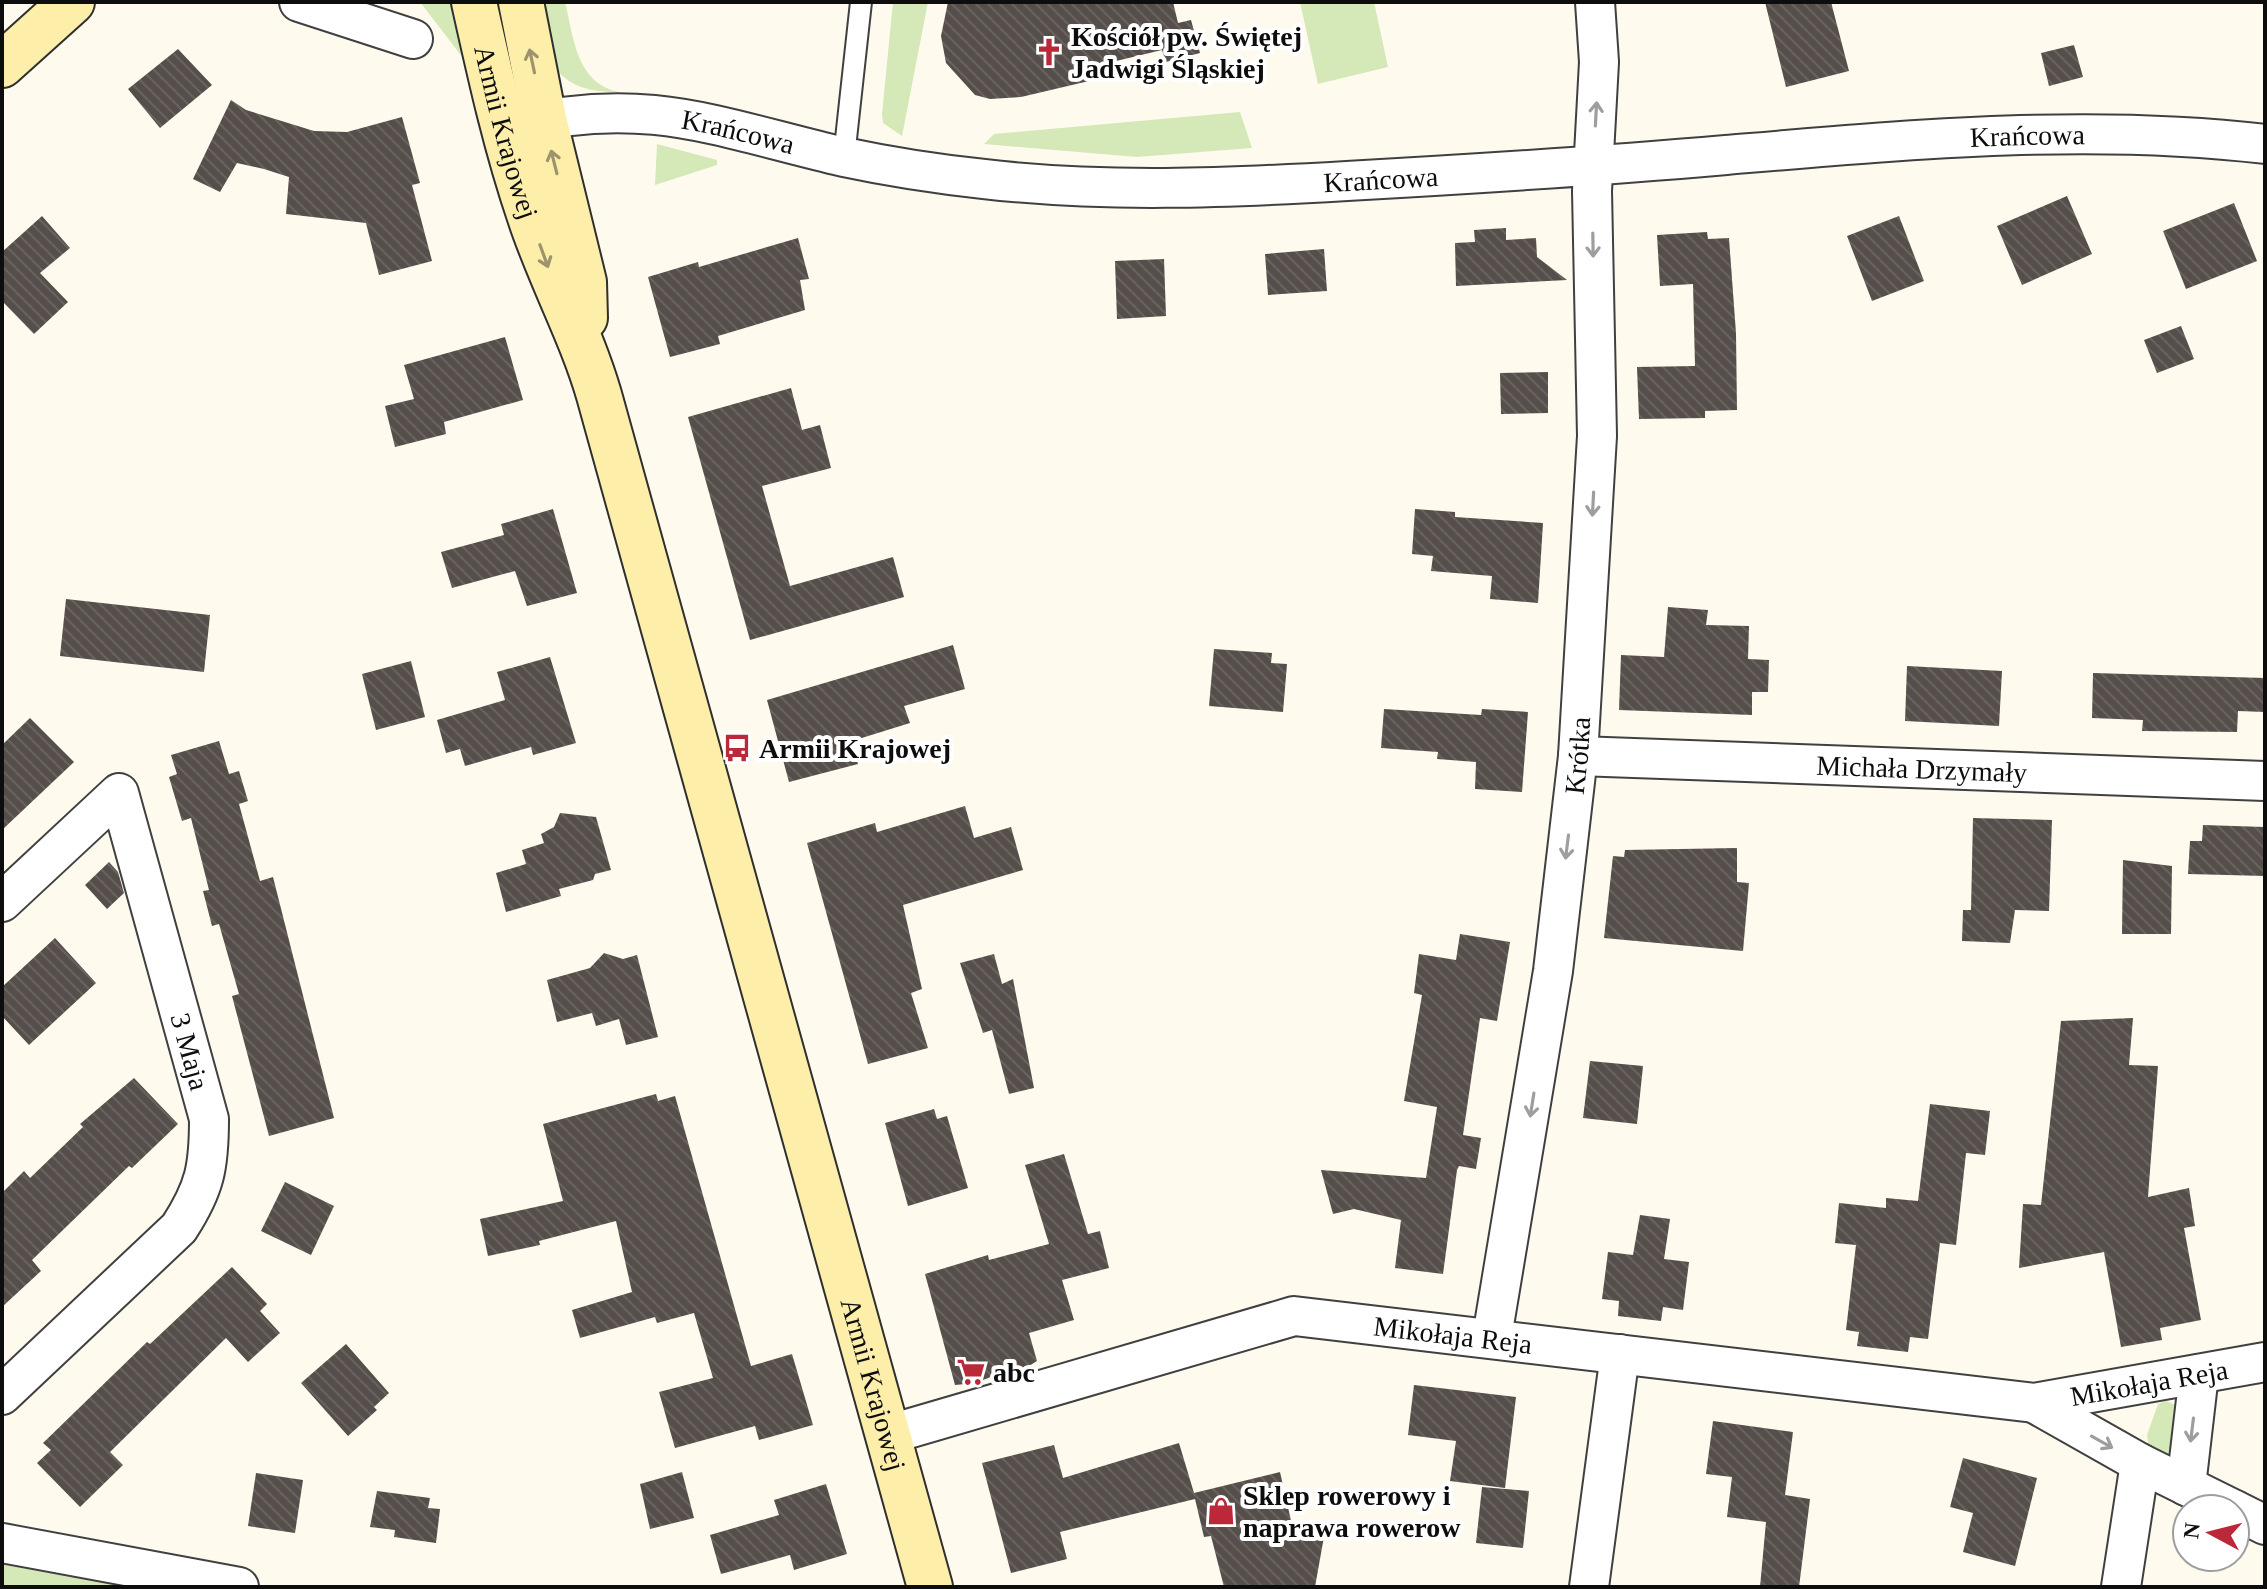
<svg xmlns="http://www.w3.org/2000/svg" width="2267" height="1589" font-family="Georgia,serif">
  <style>
    .grass { fill: #d5e8b8 }
    .building { fill: url(#building-back-hatch) }
    .lines { fill: none; stroke-linecap: round; stroke-linejoin: round }
    .lane-casing { stroke: #404040; stroke-width: 24 }
    .street-casing { stroke: #404040; stroke-width: 42 }
    .secondary-casing { stroke: #2f2f2f; stroke-width: 48 }
    .lane { stroke: #fff; stroke-width: 20 }
    .street { stroke: #fff; stroke-width: 38 }
    .secondary { stroke: #fdeeaa; stroke-width: 44 }
    .oneway { stroke: #9d946b }
    .oneway2 { stroke: #9e9e9e }
    .labels { text-anchor: middle; stroke-width: 8; stroke-linejoin: round; paint-order: stroke }
    .poi-label { font-size: 28px; font-weight: bold; fill: #0d0d0d; stroke: #fff; text-anchor: start }
    .street-label { font-size: 28px; fill: #0d0d0d; stroke: #fff }
  </style>
  <defs>
    <pattern id="building-back-hatch" width="6" height="6" patternUnits="userSpaceOnUse" patternTransform="scale(2)"><rect width="6" height="6" fill="#564e4a"/><path d="M-1 5l2 2M0 0l6 6M5-1l2 2" fill="none" stroke="#696360"/></pattern>
  </defs>
  <rect width="100%" height="100%" fill="#fffaee"/>
  <path class="grass" d="M420,2H456L470,67Z
    M529,2H565C574,38 576,83 619,92C551,93 547,56 529,2Z
    M893,2H928L902,136L883,123L882,114Z
    M1300,2H1374L1388,67L1318,84Z
    M1240,112L1252,148L1137,157L984,144L994,134Z
    M657,144L717,160V165L655,185Z
    M2166,1401L2176,1405L2185,1422L2181,1454L2169,1458L2149,1449L2147,1435L2158,1404Z
    M2,1563L149,1587H2Z"/>
  <path class="building" d="M948,2H1173L1178,23L1191,20L1200,53L1166,62L1162,50L1087,68L1089,81L1021,97L990,99L975,95L946,63L941,36Z
    M1765,2H1831L1849,71L1786,87Z
    M2074,45L2083,77L2049,86L2041,53Z
    M178,49L212,85L160,128L128,89Z
    M231,100L246,110L314,131L347,132L402,117L420,183L412,185L432,261L379,275L366,223L286,214L289,177L264,169L237,163L220,192L193,179Z
    M2067,196L2092,254L2022,285L1997,226Z
    M2234,203L2257,261L2186,289L2163,231Z
    M42,216L70,248L40,273L68,302L34,334L2,301V252Z
    M1899,216L1924,281L1872,301L1847,236Z
    M1506,228V240L1536,238L1537,257L1567,280L1456,286L1455,243L1475,242L1474,230Z
    M1707,232L1708,239L1729,238L1736,333L1737,410L1705,411V418L1639,419L1637,367L1695,366L1693,284L1660,286L1657,235Z
    M798,238L809,279L800,280L805,310L718,336L720,344L670,357L648,277L698,262L699,267Z
    M1324,249L1327,291L1268,295L1265,254Z
    M1164,259L1166,316L1117,319L1115,261Z
    M2181,326L2194,359L2157,373L2144,340Z
    M505,337L523,400L444,422L446,434L395,447L385,406L414,399L404,365Z
    M1548,372V413L1501,414L1500,373Z
    M791,388L802,430L820,425L831,468L762,486L790,586L893,557L904,597L750,640L688,417Z
    M553,509L577,593L527,606L515,571L452,588L441,552L504,535L501,524Z
    M1415,509L1455,512V517L1543,523L1538,603L1490,599L1492,576L1431,571L1433,556L1412,554Z
    M66,599L210,615L204,672L60,656Z
    M1668,607L1708,610L1706,625L1749,626L1748,659L1769,660L1768,692H1752V715L1619,710L1621,655L1664,657Z
    M953,645L965,689L904,706L910,723L852,741L858,764L789,782L767,700Z
    M1214,649L1272,653L1271,663L1287,664L1283,712L1209,706Z
    M550,657L576,743L533,755L531,747L465,766L460,749L446,753L437,720L505,700L497,672Z
    M411,661L425,717L376,730L362,674Z
    M1907,666L2002,671L1999,726L1905,721Z
    M2093,673L2265,678V712L2238,711L2237,732L2142,731L2143,720L2092,718Z
    M1384,709L1481,715L1482,709L1528,712L1522,792L1475,789L1476,762L1437,759L1438,752L1381,748Z
    M30,718L74,762L2,830V745Z
    M219,741L229,774L239,771L248,801L239,804L260,881L273,877L334,1118L269,1136L232,996L239,994L219,924L212,926L203,891L209,890L191,818L182,821L169,777L177,774L171,755Z
    M965,806L974,838L1011,827L1023,870L903,905L922,989L911,993L928,1048L868,1064L807,843L875,823L877,832Z
    M560,813L596,817L611,870L595,874L593,880L559,889L561,896L506,912L496,873L526,864L522,850L544,843L541,834L554,827Z
    M1973,818L2052,820L2049,911L2015,910L2010,943L1962,941L1963,910H1971Z
    M2203,825L2265,827V876L2188,874L2190,841H2202Z
    M1737,848V882L1749,883L1743,951L1604,938L1613,856L1624,857L1625,850Z
    M2123,860L2172,866L2171,934H2122Z
    M109,862L118,872L124,893L107,909L85,885Z
    M1460,934L1510,942L1497,1021L1480,1018L1463,1135L1481,1138L1476,1169L1459,1166L1457,1170L1443,1274L1395,1268L1401,1220L1354,1209L1333,1214L1321,1170L1426,1178L1437,1107L1404,1101L1422,995L1414,993L1419,954L1456,960Z
    M55,938L96,983L29,1045L2,1016V987Z
    M604,953L623,959L637,955L658,1037L626,1045L619,1019L596,1026L592,1013L557,1022L547,980L590,968Z
    M994,954L1002,984L1013,979L1034,1088L1009,1094L992,1030L983,1033L960,963Z
    M2133,1018L2129,1065L2158,1066L2148,1197L2189,1188L2195,1226L2184,1228L2201,1320L2160,1328L2162,1340L2121,1347L2104,1252L2019,1268L2023,1204L2041,1205L2061,1021Z
    M1590,1061L1643,1066L1637,1124L1583,1118Z
    M134,1078L178,1124L132,1168L129,1166L32,1260L41,1271L2,1307V1193L24,1171L30,1178L83,1127L80,1124Z
    M656,1094L658,1101L675,1096L751,1366L792,1354L813,1425L759,1440L755,1426L675,1448L659,1392L713,1378L694,1313L657,1323L655,1317L580,1338L572,1310L632,1292L616,1221L539,1241L540,1245L488,1256L480,1219L563,1201L543,1124Z
    M1930,1104L1990,1111L1985,1155L1966,1153L1956,1245L1940,1243L1928,1339L1910,1337L1908,1352L1857,1346L1859,1332L1846,1330L1856,1245L1835,1243L1839,1203L1886,1208V1198L1918,1201Z
    M934,1109L937,1119L947,1116L968,1188L908,1206L885,1123Z
    M1064,1154L1088,1234L1100,1231L1109,1268L1062,1280L1074,1320L1029,1333L1037,1361L1024,1369L1005,1371L976,1383L955,1385L925,1274L988,1255L989,1260L1049,1244L1025,1165Z
    M285,1182L334,1206L311,1255L261,1231Z
    M1640,1215L1670,1219L1664,1259L1689,1262L1683,1310L1663,1307L1661,1321L1618,1316L1619,1301L1602,1299L1608,1252L1633,1255Z
    M232,1267L267,1304L260,1311L280,1333L248,1362L226,1338L110,1452L123,1465L80,1507L37,1463L51,1450L43,1443L147,1342L150,1344Z
    M346,1344L389,1393L374,1407L377,1410L348,1436L301,1383Z
    M1414,1385L1516,1397L1505,1488L1450,1481L1456,1441L1408,1435Z
    M1713,1421L1793,1432L1785,1495L1810,1499L1799,1587H1760L1766,1522L1727,1517L1732,1477L1706,1474Z
    M1179,1443L1194,1493L1280,1472L1292,1525L1325,1531L1315,1587H1224L1211,1536L1204,1537L1195,1499L1060,1532L1067,1559L1011,1573L982,1463L1054,1445L1063,1478Z
    M1963,1458L2037,1478L2015,1566L1963,1552L1973,1513L1950,1507Z
    M682,1472L694,1518L650,1529L640,1484Z
    M256,1473L303,1480L295,1533L248,1526Z
    M826,1484L847,1554L794,1570L790,1555L721,1574L710,1535L779,1515L774,1500Z
    M1482,1487L1529,1491L1523,1548L1476,1543Z
    M377,1491L430,1498L428,1508L440,1509L436,1543L394,1537L395,1530L370,1527Z"/>
  <g class="lines">
    <defs>
      <path id="lane" d="M844,157L861,2"/>
      <g id="street">
        <path d="M299,2L413,39"/>
        <path id="s1" d="M515,126C647,94 719,128 844,157C891,167 937,174 984,179C1104,193 1226,188 1347,181C1473,174 1600,166 1726,155C1904,140 2087,123 2265,144"/>
        <path id="s2" d="M1578,756L2265,781"/>
        <path id="s3" d="M2,902L119,793L209,1119C209,1167 205,1188 179,1228L2,1395"/>
        <path id="s4" d="M1492,1337L1553,971L1578,756L1597,436L1592,191L1599,62L1595,2"/>
        <path d="M2034,1403L2140,1463L2233,1509"/>
        <path id="s5" d="M887,1435L1294,1316L2034,1403L2265,1362"/>
        <path d="M2186,1486L2199,1374"/>
        <path d="M2235,1510L2265,1525"/>
        <path d="M2,1543L239,1587"/>
        <path d="M1589,1587L1620,1354"/>
        <path d="M2121,1587L2140,1463"/>
      </g>
      <g id="secondary">
        <path id="s6" d="M474,2C490,74 506,147 530,217C550,278 581,333 599,395L930,1587"/>
        <path d="M521,2L544,119L584,282L585,318"/>
        <path d="M2,65L72,2"/>
      </g>
    </defs>
    <use href="#lane" class="lane-casing"/>
    <use href="#street" class="street-casing"/>
    <use href="#secondary" class="secondary-casing"/>
    <use href="#lane" class="lane"/>
    <use href="#street" class="street"/>
    <use href="#secondary" class="secondary"/>
  </g>
  <defs><path id="oneway-shaft" d="M-6 0H5M1.5-3L5.5 0L1.5 3" fill="none" stroke-width="1.6" stroke-linecap="round" stroke-linejoin="round" transform="scale(2)"/></defs>
  <g class="oneway">
    <use href="#oneway-shaft" transform="translate(532 61) rotate(-102)"/>
    <use href="#oneway-shaft" transform="translate(554 162) rotate(-104)"/>
    <use href="#oneway-shaft" transform="translate(544 256) rotate(70)"/>
  </g>
  <g class="oneway2">
    <use href="#oneway-shaft" transform="translate(1596 114) rotate(-87)"/>
    <use href="#oneway-shaft" transform="translate(1593 245) rotate(89)"/>
    <use href="#oneway-shaft" transform="translate(1593 504) rotate(93)"/>
    <use href="#oneway-shaft" transform="translate(1567 847) rotate(97)"/>
    <use href="#oneway-shaft" transform="translate(1532 1105) rotate(99)"/>
    <use href="#oneway-shaft" transform="translate(2192 1430) rotate(97)"/>
    <use href="#oneway-shaft" transform="translate(2102 1442) rotate(29)"/>
  </g>
  <defs>
    <symbol id="church-bare" viewBox="-9 -9 18 18"><path d="M-1.2-6h2.4v3.5h3.3v2.4h-3.3V6h-2.4V-.1h-3.3v-2.4h3.3Z" fill="#bb283a" stroke="#fff" stroke-width="2.5" paint-order="stroke"/></symbol>
    <symbol id="bus-bare" viewBox="-9 -9 18 18"><path d="M-5-6H5V4H4V6H2V4H-2V6H-4V4H-5ZM-3.5-4V0h7V-4ZM-3.5 1.2v1.5H-2V1.2ZM2 1.2v1.5H3.5V1.2Z" fill="#bb283a" stroke="#fff" stroke-width="2.5" paint-order="stroke"/></symbol>
    <symbol id="supermarket-bare" viewBox="-9 -9 18 18"><path d="M-6-5.5h2.5l.6 2H6L4.5 2H-2.5L-4.4-4H-6ZM-1.5 3.2a1.3 1.3 0 1 0 .1 0ZM3 3.2a1.3 1.3 0 1 0 .1 0Z" fill="#bb283a" stroke="#fff" stroke-width="2.5" paint-order="stroke"/></symbol>
    <symbol id="shop-bare" viewBox="-9 -9 18 18"><path d="M-5-2.5h2.3a2.7 3.5 0 0 1 5.4 0H5L5.5 6h-11ZM-1.5-2.5h3a1.5 2.3 0 0 0-3 0Z" fill="#bb283a" stroke="#fff" stroke-width="2.5" paint-order="stroke"/></symbol>
  </defs>
  <g fill-rule="evenodd">
    <use href="#church-bare" x="1029" y="32" width="40" height="40"/>
    <use href="#bus-bare" x="717" y="728" width="40" height="40"/>
    <use href="#supermarket-bare" x="951" y="1352" width="40" height="40"/>
    <use href="#shop-bare" x="1201" y="1491" width="40" height="40"/>
  </g>
  <g class="labels">
    <g class="poi-label">
      <text x="1071" y="46">Kościół pw. Świętej<tspan x="1071" dy="32">Jadwigi Śląskiej</tspan></text>
      <text x="759" y="758">Armii Krajowej</text>
      <text x="993" y="1382">abc</text>
      <text x="1243" y="1505">Sklep rowerowy i<tspan x="1243" dy="32">naprawa rowerow</tspan></text>
    </g>
    <g class="street-label">
      <text dy="10" stroke="none"><textPath href="#s1" startOffset="226">Krańcowa</textPath></text>
      <text dy="10" stroke="none"><textPath href="#s6" startOffset="134">Armii Krajowej</textPath></text>
      <text dy="10" stroke="none"><textPath href="#s1" startOffset="1522">Krańcowa</textPath></text>
      <text dy="10" stroke="none"><textPath href="#s1" startOffset="874">Krańcowa</textPath></text>
      <text dy="10" stroke="none"><textPath href="#s4" startOffset="588">Krótka</textPath></text>
      <text dy="10" stroke="none"><textPath href="#s2" startOffset="344">Michała Drzymały</textPath></text>
      <text dy="10" stroke="none"><textPath href="#s3" startOffset="428">3 Maja</textPath></text>
      <text dy="10" stroke="none"><textPath href="#s5" startOffset="584">Mikołaja Reja</textPath></text>
      <text dy="10" stroke="none"><textPath href="#s5" startOffset="1286">Mikołaja Reja</textPath></text>
      <text dy="10" stroke="none"><textPath href="#s6" startOffset="1440">Armii Krajowej</textPath></text>
    </g>
  </g>
  <rect width="2267" height="1589" fill="none" stroke="#0d0d0d" stroke-width="8"/>
  <g transform="translate(2211 1533) rotate(277)"><circle r="38" fill="#ffffff" stroke="#9e9e9e" stroke-width="2"/>
  <path d="M0-6L14 30L0 20L-14 30Z" fill="#bb283a"/>
  <text y="-12" font-size="22" font-weight="bold" text-anchor="middle" fill="#0d0d0d">N</text>
  </g>
</svg>
